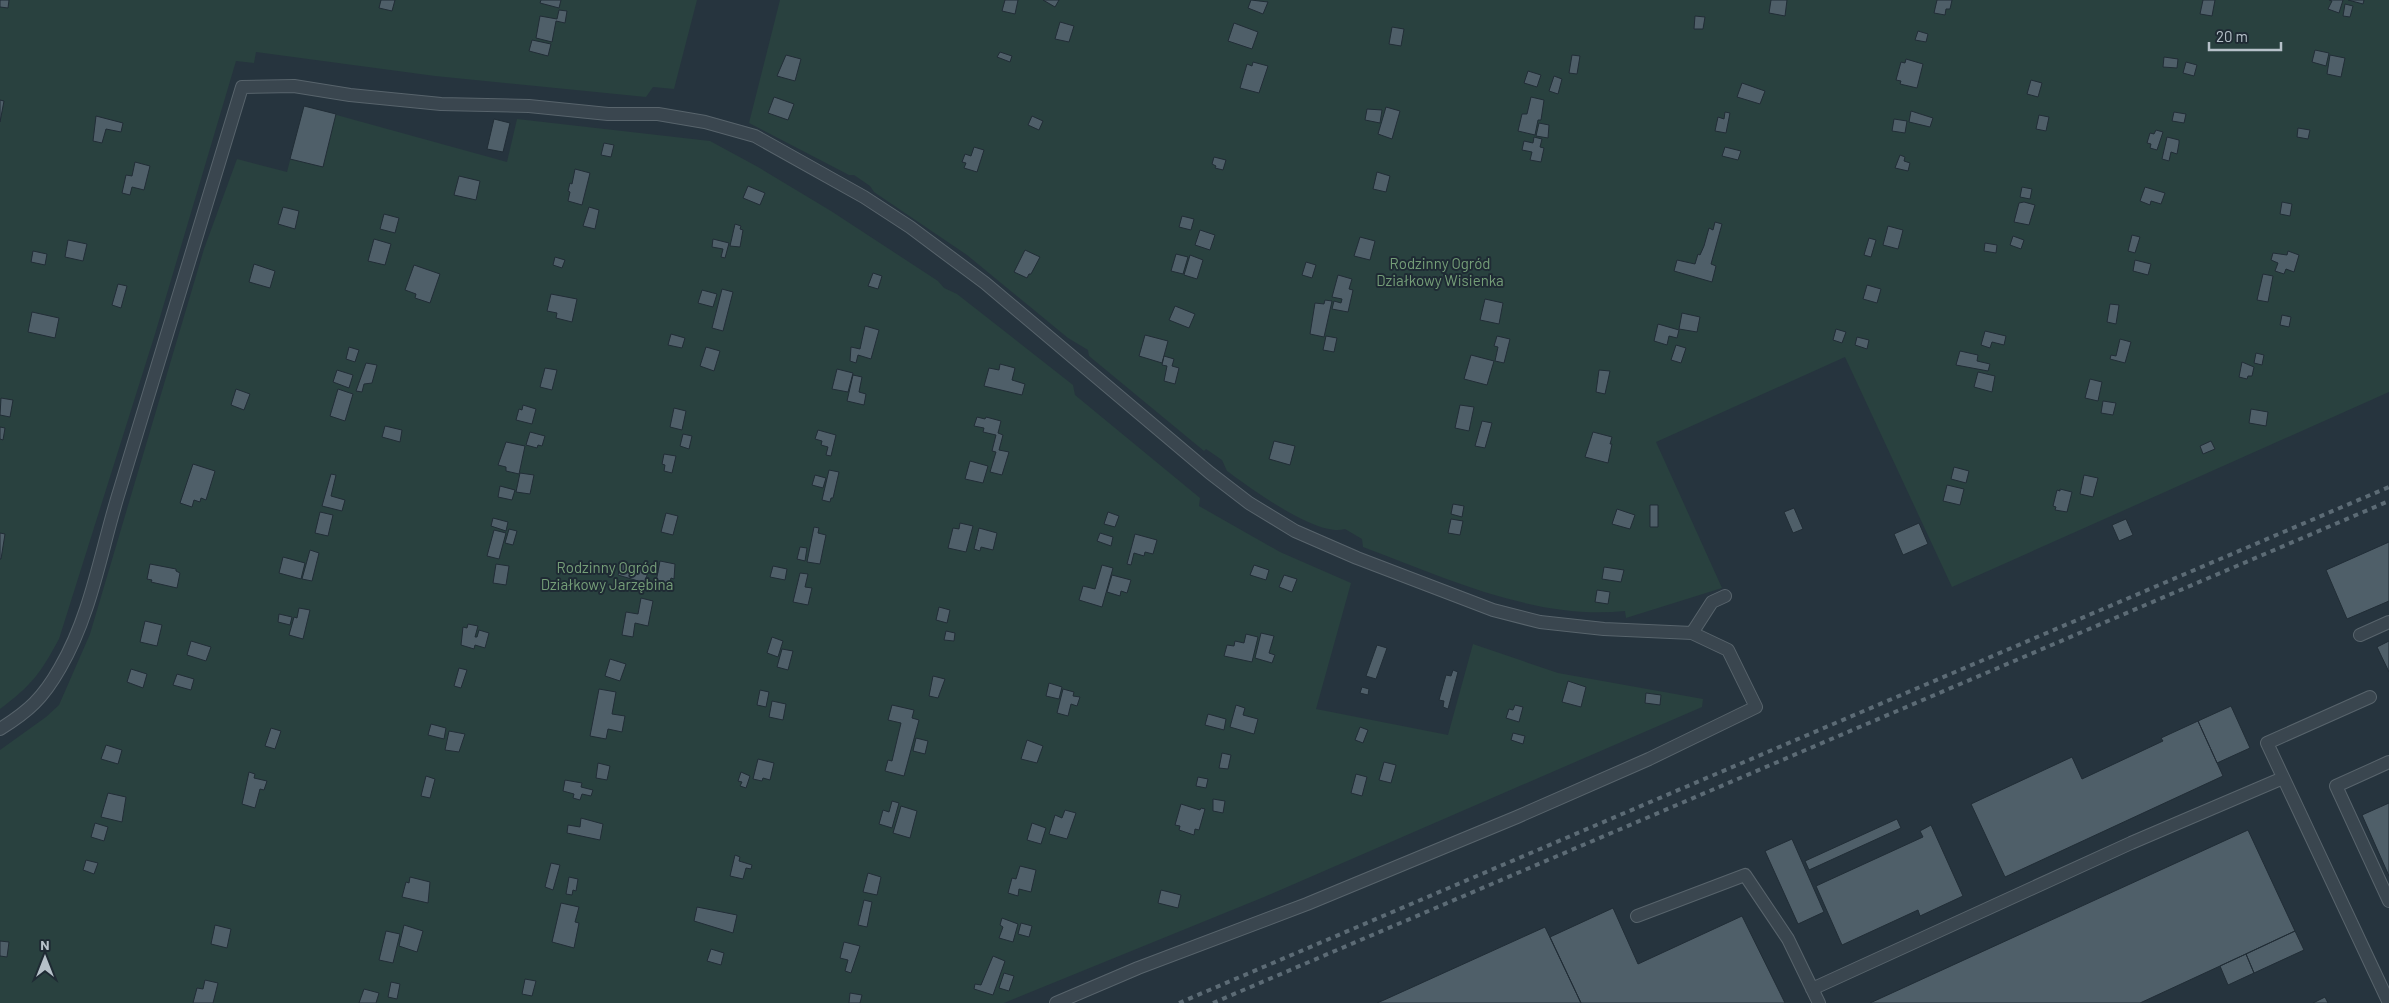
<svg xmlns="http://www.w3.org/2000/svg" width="2389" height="1003" font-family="Barlow,sans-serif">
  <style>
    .green { fill: #29413f }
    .building { fill: #4f5f69; stroke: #212d36 }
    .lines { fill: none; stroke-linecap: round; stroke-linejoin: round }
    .service-casing { stroke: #58646c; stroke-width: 14 }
    .service { stroke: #3a464f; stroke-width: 12 }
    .rail { stroke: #5c6b75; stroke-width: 4; stroke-dasharray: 5 5; stroke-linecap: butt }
    .labels { text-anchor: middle; stroke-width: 4; stroke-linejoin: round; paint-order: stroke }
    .park-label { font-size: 15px; fill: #759e78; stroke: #1f2b34 }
  </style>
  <rect width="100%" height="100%" fill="#26343e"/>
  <path class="green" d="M0,0H697L674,89L653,87L646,97L435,76L256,52L254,63L236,61L155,334L59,639C40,674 32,685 0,709Z
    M780,0H2389V392L1952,587L1845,357L1656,442L1722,588L1626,618L1625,611C1534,620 1446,578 1363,547L1362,539L1345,529C1318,538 1250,488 1227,471L1222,460L1206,449L1204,451L1089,356L1088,350L1068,338L967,255L874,192L870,186L854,175H849L749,123Z
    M304,106L507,162L517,119L710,141L758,167L831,211L938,281L944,288L957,294L1073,385L1075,395L1200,498L1199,506L1280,552L1351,583L1316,709L1448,735L1473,644L1558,673L1703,699L1702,707L1264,897L1004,1003H0V750L46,717L59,705L90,634L204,249L237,159L287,172Z"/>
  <path class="building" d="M0,0H9L8,8L0,7Z
    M381,0H395L392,11L379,8Z
    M541,0H561L559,8L540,3Z
    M1005,0H1018L1015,14L1002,11Z
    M1043,0H1059L1055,7Z
    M1251,0L1268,2L1263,14L1248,8Z
    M1771,0H1787L1785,16L1769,13Z
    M1937,0H1952L1950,9H1946L1945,15L1934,13Z
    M2203,0H2215L2212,16L2200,14Z
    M2329,0H2343L2339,13L2328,9L2332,1Z
    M2348,0H2364L2363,4Z
    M2345,4L2353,6L2350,17L2343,16Z
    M559,10L567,11L565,23L556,21L552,42L536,38L540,16L557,19Z
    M1695,16L1705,17L1703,29H1694Z
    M1060,22L1074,26L1069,42L1055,39Z
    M1234,23L1258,32L1252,49L1228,41Z
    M1392,27L1404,29L1401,46L1389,44Z
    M1918,31L1928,34L1926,42L1915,40Z
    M532,40L551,44L548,56L529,51Z
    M2315,50L2329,53L2326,66L2312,62Z
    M1000,52L1012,56L1010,62L997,57Z
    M786,55L801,59L795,81L777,76Z
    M1572,55L1580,56L1577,74L1569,73Z
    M2330,55L2345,58L2341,77L2327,74Z
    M2164,57L2178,59L2177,68L2163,67Z
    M1906,59L1923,64L1917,88L1900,84L1901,81L1896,80L1901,62L1905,63Z
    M1253,62L1268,66L1259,93L1240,88L1247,64L1252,66Z
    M2186,62L2197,65L2194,76L2183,73Z
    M1528,71L1541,75L1537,87L1524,83Z
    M1554,76L1562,79L1558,94L1549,91Z
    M2031,80L2042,83L2038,97L2027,94Z
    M1742,83L1765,91L1760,104L1737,97Z
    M774,97L794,104L788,120L768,113Z
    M1531,97L1544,100L1541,120H1538L1535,135L1518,131L1522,114H1527Z
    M0,100L4,101L0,122Z
    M304,106L336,114L323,167L290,159Z
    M1386,107L1400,111L1392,139L1378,134Z
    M1367,109L1382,110L1380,123L1365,120Z
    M1911,111L1933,118L1930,127L1909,122Z
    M1725,112L1730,113L1726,133L1715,131L1718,117L1724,119Z
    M2174,112L2186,114L2184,123L2172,121Z
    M2039,115L2049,117L2046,131L2036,129Z
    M96,116L123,123L121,132L106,129L102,143L93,141Z
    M1032,116L1043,121L1039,130L1028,125Z
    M494,119L510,123L503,152L487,149Z
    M1894,119L1907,121L1905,133L1892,131Z
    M1539,123L1549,125L1548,138L1536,136Z
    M2298,128L2310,130L2308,139L2297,137Z
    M2156,130L2163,132L2157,150L2150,148L2151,144L2147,143L2150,133L2154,134Z
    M1534,137L1542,139L1540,147L1544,148L1541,162L1530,160L1532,152L1522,150L1524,141L1533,143Z
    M2167,137L2179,140V143L2177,154L2171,152L2169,161L2162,159Z
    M604,143L614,145L611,157L601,155Z
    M974,147L984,150L977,172L964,168L966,163L962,162L965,154L971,156Z
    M1725,147L1741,151L1738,160L1722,156Z
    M1900,155L1905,157L1904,161L1910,163L1908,171L1895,168Z
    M1214,157L1226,160L1223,170L1215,168L1216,166L1212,164Z
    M135,162L150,166L144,190L132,187L130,195L122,193L126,175L132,176Z
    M575,169L590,173L582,205L568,201L570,192L568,191L570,183L572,184Z
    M1377,172L1390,176L1386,192L1373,189Z
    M459,176L480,181L476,200L454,195Z
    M748,186L765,193L760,205L743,198Z
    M2022,187L2032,189L2030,199L2020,197Z
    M2145,187L2165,193L2161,204L2151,201L2150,205L2140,201Z
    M2024,202L2035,205L2029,225L2014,222L2019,203Z
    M2282,202L2292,204L2290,216L2280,214Z
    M283,207L299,211L295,229L278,224Z
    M589,207L599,210L595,229L583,226Z
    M384,214L399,218L395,233L380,229Z
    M1182,216L1194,219L1191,230L1179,227Z
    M1715,222L1722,224L1711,264L1716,266L1712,282L1674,271L1677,260L1695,264L1698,254L1700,255L1704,246L1709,228L1713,230Z
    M735,224L741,226L740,229L743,230L740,247L730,246Z
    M1888,226L1903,230L1898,249L1883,245Z
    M1200,230L1215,235L1210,250L1195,245Z
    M2132,235L2140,237L2135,253L2128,251Z
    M2013,236L2024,240L2021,249L2010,245Z
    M1360,237L1375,241L1370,260L1354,256Z
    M1869,238L1876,240L1871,257L1864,255Z
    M374,239L391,244L385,265L368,261Z
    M713,239L729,243L725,258L721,257L723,249L712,247Z
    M68,240L87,244L83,261L65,257Z
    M1985,243L1997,245L1996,253L1984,251Z
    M1025,250L1040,257L1031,274H1029L1027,278L1014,272Z
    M33,251L47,254L45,265L31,262Z
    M2288,251L2299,255L2294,272L2286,269L2284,274L2275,271L2278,263L2271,260L2273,253L2287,255Z
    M1176,254L1188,257L1183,274L1171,271Z
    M1190,255L1203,260L1197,279L1184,275Z
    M555,257L565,260L562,268L553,265Z
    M2135,260L2151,264L2148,275L2133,271Z
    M1306,262L1316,265L1312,278L1302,275Z
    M254,264L275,271L270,288L249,282Z
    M414,265L440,274L430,303L415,298L416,294L405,290Z
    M873,273L882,276L878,289L868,286Z
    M2263,274L2273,276L2268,302L2257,300Z
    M1338,275L1352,279L1349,289L1353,290L1348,312L1332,309L1334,301L1341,303L1342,299L1332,297Z
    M118,284L127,286L121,308L112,305Z
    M1867,285L1881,289L1877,303L1863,299Z
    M722,289L733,292L723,331L712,328Z
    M702,290L717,294L713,307L698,303Z
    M551,294L577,299L572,322L556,318L557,313L547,311Z
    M1485,299L1503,303L1499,324L1480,320Z
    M1325,300L1332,301L1324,337L1310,334L1315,303L1324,304Z
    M2110,304L2119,305L2116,324L2107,322Z
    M1175,306L1195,314L1189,328L1169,320Z
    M32,312L59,318L55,338L28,332Z
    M1682,313L1700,317L1697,332L1679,329Z
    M2282,315L2291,317L2289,327L2280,325Z
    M1658,324L1679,330L1677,338L1669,336L1667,345L1654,341Z
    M865,326L879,330L871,359L858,355L856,363L850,361L851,347L860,349Z
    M1836,329L1846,332L1842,343L1833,340Z
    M1985,331L2006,336L2004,345L1992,342L1990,348L1981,345Z
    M671,334L685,338L682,348L668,345Z
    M1145,335L1168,341L1162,363L1139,356Z
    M1326,336L1337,338L1334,352L1323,350Z
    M1497,336L1510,339L1504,363L1495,361L1498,347L1494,346Z
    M1857,337L1869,340L1867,349L1855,345Z
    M2120,339L2131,342L2125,363L2110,359L2111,355L2116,356Z
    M1676,345L1686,348L1681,363L1671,360Z
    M349,347L359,350L355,362L346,359Z
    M706,347L720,351L714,371L700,366Z
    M1960,351L1978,355L1977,361L1990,364L1988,371L1956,365Z
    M2256,353L2264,355L2262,365L2254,363Z
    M1471,355L1494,361L1487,385L1464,379Z
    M1164,356L1174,359L1172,366L1179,368L1175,384L1164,381L1167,366L1162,365Z
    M2242,362L2254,367L2252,376H2248L2247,379L2239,377Z
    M366,363L377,365L372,383L364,384L362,392L356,391Z
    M1000,364L1015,368L1012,380L1025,384L1022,395L984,386L989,368L999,370Z
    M545,368L557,370L552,390L540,387Z
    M837,369L853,373L848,392L832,389Z
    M337,370L353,375L349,388L333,382Z
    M1599,370L1610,371L1605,394L1596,392Z
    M1978,372L1995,376L1992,392L1974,387Z
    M853,375L862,377L859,392L866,394L864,405L847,401Z
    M2090,379L2102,382L2098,401L2085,398Z
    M236,389L250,394L244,410L231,405Z
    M338,389L353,394L345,421L330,416Z
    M1,398L13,400L10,417L0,415Z
    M2103,401L2116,403L2113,415L2101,413Z
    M523,405L536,409L532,424L516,420L519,409L522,410Z
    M1460,405L1474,407L1469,431L1455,428Z
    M674,408L686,411L682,430L670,427Z
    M2251,409L2268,412L2266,426L2249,423Z
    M977,417L985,419L986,417L1001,421L998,433L1003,435L999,450L1009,452L1002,475L990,472L996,452L992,451L996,435L983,432L984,428L974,426Z
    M1482,421L1492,423L1485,448L1475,446Z
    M385,426L402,430L400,442L382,437Z
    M0,427L5,428L3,440L0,439Z
    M818,430L836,435L831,456L826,455L828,447L821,445L822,441L815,439Z
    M530,432L545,436L542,446L538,445L537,448L526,445Z
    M1593,432L1612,437L1610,444H1612L1608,463L1585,457Z
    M683,434L692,436L689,449L680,446Z
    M1274,441L1295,446L1290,465L1269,459Z
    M2211,441L2215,449L2203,454L2200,446Z
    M506,442L525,446L519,474L506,471V467L498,465Z
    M664,454L676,456L672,473L664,471L665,465L662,464Z
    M970,461L988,466L983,483L965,479Z
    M193,464L215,471L206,500L201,498L200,502L194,500L192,507L180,503Z
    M1954,467L1969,471L1966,483L1951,479Z
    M829,470L839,472L833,498H831L830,502L822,500Z
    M520,473L534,475L530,494L516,492Z
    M331,474L336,475L331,496L345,500L342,511L322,506Z
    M815,475L826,478L823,488L812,485Z
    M2084,475L2098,478L2093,497L2080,494Z
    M1947,485L1964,489L1960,505L1943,501Z
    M500,486L515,490L512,500L498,497Z
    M2060,489L2072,492L2067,512L2055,510L2056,507L2053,506L2057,490L2060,491Z
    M1453,504L1464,506L1462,517L1451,514Z
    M1650,505H1658V527H1650Z
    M1794,508L1803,529L1793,533L1784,512Z
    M1617,509L1635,515L1630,529L1612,524Z
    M320,512L333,515L328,536L315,533Z
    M1108,512L1119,516L1115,527L1104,524Z
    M666,513L678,516L673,535L661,532Z
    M493,518L508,522L506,531L491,526Z
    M1451,519L1463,521L1460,535L1448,533Z
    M2126,519L2133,535L2119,541L2112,525Z
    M960,523L973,526L966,552L948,548L953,528L959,529Z
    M1919,523L1928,544L1903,555L1894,534Z
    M814,527L819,528L818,533L826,535L820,564L807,562Z
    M979,528L997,533L993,550L981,547L980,551L974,549Z
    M509,529L517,531L513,545L505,543Z
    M494,530L506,533L499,559L487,556Z
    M0,533L5,534L1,559H0Z
    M1100,533L1113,537L1111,546L1097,541Z
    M1135,534L1157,540L1153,554L1145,552L1144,556L1134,553L1131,565L1127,564Z
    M2389,542V601L2347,619L2326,570Z
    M800,547L807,548L805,561L797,559Z
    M310,550L319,553L312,581L302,579Z
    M283,557L305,563L301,579L279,573Z
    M660,561L675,564L674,579L671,578L669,585L656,582Z
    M150,564L176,569V571L180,573L177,588L151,582L152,580L147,579Z
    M496,564L509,566L506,585L493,583Z
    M621,564L648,571L645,583L618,575Z
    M1102,565L1113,568L1102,607L1079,600L1083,586L1095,589Z
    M1254,565L1269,570L1266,580L1250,575Z
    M773,566L787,569L785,580L770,577Z
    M1604,567L1624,570L1621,582L1602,579Z
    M800,573L808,574L805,587L812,588L808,605L793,602Z
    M1112,575L1131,580L1127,593L1121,591L1120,596L1107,592Z
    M1284,575L1297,579L1292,592L1279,587Z
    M1597,590L1610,592L1608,604L1595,602Z
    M641,598L653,601L648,626L635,623L633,637L622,635L626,612L638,614Z
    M939,607L950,610L947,623L936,620Z
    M299,608L310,610L303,639L289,635L294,617L297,618Z
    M279,614L292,617L290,625L278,622Z
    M145,621L162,625L157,646L140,642Z
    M468,624L478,626L475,637H477L479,630L489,633L485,648L475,645L474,649L461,645L463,627L467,628Z
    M946,631L955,633L954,641L944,640Z
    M1261,633L1274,636L1269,653L1275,655L1272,663L1255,658Z
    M1246,634L1258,637L1252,662L1224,656L1227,645L1234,646L1235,641L1244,643Z
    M772,637L783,641L778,657L767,653Z
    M191,641L211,647L206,661L187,655Z
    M2389,641V672L2377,647Z
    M1377,645L1387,648L1376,679L1366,676Z
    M782,649L793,651L788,670L777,667Z
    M610,659L626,664L620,681L605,676Z
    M459,668L467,670L461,688L454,686Z
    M131,669L147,674L143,688L127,682Z
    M1453,670L1458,672L1448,709L1443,707L1444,701L1439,700L1446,675L1451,676Z
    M177,674L194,679L191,690L173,685Z
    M933,676L945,679L938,698L929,696Z
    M1568,681L1586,687L1581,707L1562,702Z
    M1049,683L1062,687L1059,699L1046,696Z
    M1362,687L1369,689L1368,695L1360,693Z
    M599,689L616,692L612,714L625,716L622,732L608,729L606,739L590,736Z
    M1063,689L1074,692L1073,696L1080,697L1077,706L1071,704L1068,716L1057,713Z
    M760,690L769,692L766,707L757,705Z
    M1646,693L1661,695L1660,705L1645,703Z
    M772,701L786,704L783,720L769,717Z
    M892,705L914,710L912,718L919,720L904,776L885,771L888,760L892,761L901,723L888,720Z
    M1236,705L1245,708L1243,715L1258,719L1254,734L1230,727Z
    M1515,705L1523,707L1519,722L1506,718L1509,709L1513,710Z
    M2231,706L2250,748L2217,763L2198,721Z
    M1208,714L1226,719L1224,730L1205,725Z
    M2198,721L2223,776L2005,877L1971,804L2072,757L2082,779L2163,741L2161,738Z
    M431,724L446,728L444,739L428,735Z
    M1360,727L1368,730L1363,743L1355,740Z
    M271,728L281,731L275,749L265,746Z
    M449,731L465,734L459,752L445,750Z
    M1513,733L1525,736L1523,744L1511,740Z
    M916,738L928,741L925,754L913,751Z
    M1027,740L1043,746L1037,763L1021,759Z
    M106,745L122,750L118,764L101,759Z
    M1222,753L1231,755L1228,769L1219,768Z
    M758,759L774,763L770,780L763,778L762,781L753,779Z
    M1384,762L1396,765L1391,783L1379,780Z
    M598,763L610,766L607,780L596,778Z
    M249,772L255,774L254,778L267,781L264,790L260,789L255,808L242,804Z
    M741,772L750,776L746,788L740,786L742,782L738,781Z
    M1356,774L1367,777L1362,796L1351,793Z
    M426,776L435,779L430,798L421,796Z
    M1198,777L1208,779L1206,788L1196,786Z
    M565,780L582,783L581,787L593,790L591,796L582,794L580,800L573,798L574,794L563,791Z
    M108,793L126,797L122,822L101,817Z
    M1213,799L1225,801L1223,813L1213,811Z
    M892,801L899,803L892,828L879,824L883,810L889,812Z
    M2389,803V876L2362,815Z
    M1181,804L1200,810L1201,808L1205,809L1199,830L1195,829L1194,835L1179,830L1180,826L1175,825Z
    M901,806L917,811L910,838L893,833Z
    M1065,810L1076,813L1067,839L1049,834L1055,815L1062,818Z
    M581,818L603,824L600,840L567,833L568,825L580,827Z
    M1897,819L1901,828L1809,870L1805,861Z
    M95,823L108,827L104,841L91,837Z
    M1032,823L1046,828L1041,844L1027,840Z
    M1931,825L1963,896L1920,916L1918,910L1842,945L1816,886L1923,837L1920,831Z
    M2248,830L2295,931L2220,966L2140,1003H1870Z
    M1792,839L1824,912L1798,924L1765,851Z
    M735,855L740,857L739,861L752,865L751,869L746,868L743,879L730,876Z
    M86,860L98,863L94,874L83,870Z
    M551,863L560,865L553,890L545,887Z
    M1020,866L1036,870L1031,892L1019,889L1018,896L1008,893L1012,878L1016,879Z
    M868,873L881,877L877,895L863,892Z
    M410,877L430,882L428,903L402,897L406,882L409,883Z
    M569,877L578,879L576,891L573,890L572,895L566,894Z
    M1161,890L1181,895L1178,908L1158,903Z
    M864,900L872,902L867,927L858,925Z
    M561,903L579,907L575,922L579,923L574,948L552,942Z
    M697,907L737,915L733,933L694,921Z
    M1613,908L1638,964L1742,916L1785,1003H1581L1550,937Z
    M1002,918L1018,924L1013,942L999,938L1003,927L1000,925Z
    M1021,923L1032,926L1029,937L1018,934Z
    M215,925L231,929L227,948L211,944Z
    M404,925L423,931L417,952L399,946Z
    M1545,927L1581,1003H1377L1384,1000Z
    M386,931L400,934L393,963L379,960Z
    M2295,931L2304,950L2254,973L2246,954Z
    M0,941L9,942L7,957L0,956Z
    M844,942L860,946L851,973L845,971L848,960L840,958Z
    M711,949L724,953L721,965L707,961Z
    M2246,954L2254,973L2228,985L2220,966Z
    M993,956L1005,961L993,995L974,989L975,984L981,985Z
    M1004,973L1014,976L1009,991L999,988Z
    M525,979L536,981L532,996L522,994Z
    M205,980L218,983L213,1003H193L197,988L203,989Z
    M391,982L400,984L397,999L388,997Z
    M364,989L379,993L376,1003H359Z
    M850,993L862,995L860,1003H849Z
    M2325,997L2328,1003H2313Z"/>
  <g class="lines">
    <defs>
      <path id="service" d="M1692,633L1712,602L1725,596
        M2360,635L2389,622
        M2370,697L2267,743L2389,1003
        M0,729C29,711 43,698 60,668C92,613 101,549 120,489C161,355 201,221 242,87L294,86L350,95L441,104L529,106L608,114H658L705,122L755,136L864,197L910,227L985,283L1210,473L1249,503L1295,531L1357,558L1493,610L1540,622L1604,629L1692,633L1728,650L1756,707L1649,759L1517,817L1307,904L1138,968L1056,1003
        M2389,762L2336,786L2389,901
        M1637,916L1745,875L1788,939L1819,1003
        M1812,989L2131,843L2283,778"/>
    </defs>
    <use href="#service" class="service-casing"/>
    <use href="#service" class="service"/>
    <path class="rail" d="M1179,1003L2389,487
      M1213,1003L2389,501"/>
  </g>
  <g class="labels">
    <g class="park-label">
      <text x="1440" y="269">Rodzinny Ogród<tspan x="1440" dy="17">Działkowy Wisienka</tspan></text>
      <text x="607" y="573">Rodzinny Ogród<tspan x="607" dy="17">Działkowy Jarzębina</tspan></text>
    </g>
  </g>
  <g transform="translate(45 958)" stroke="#1f2b34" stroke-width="4" paint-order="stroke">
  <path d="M0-4L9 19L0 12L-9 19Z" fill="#b6c1c9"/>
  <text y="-8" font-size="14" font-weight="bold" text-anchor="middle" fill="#b6c1c9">N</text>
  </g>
  <path d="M2209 42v8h72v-8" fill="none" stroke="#b6c1c9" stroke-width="2.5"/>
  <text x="2216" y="42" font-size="15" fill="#b6c1c9" stroke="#1f2b34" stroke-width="4" paint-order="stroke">20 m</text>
</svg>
